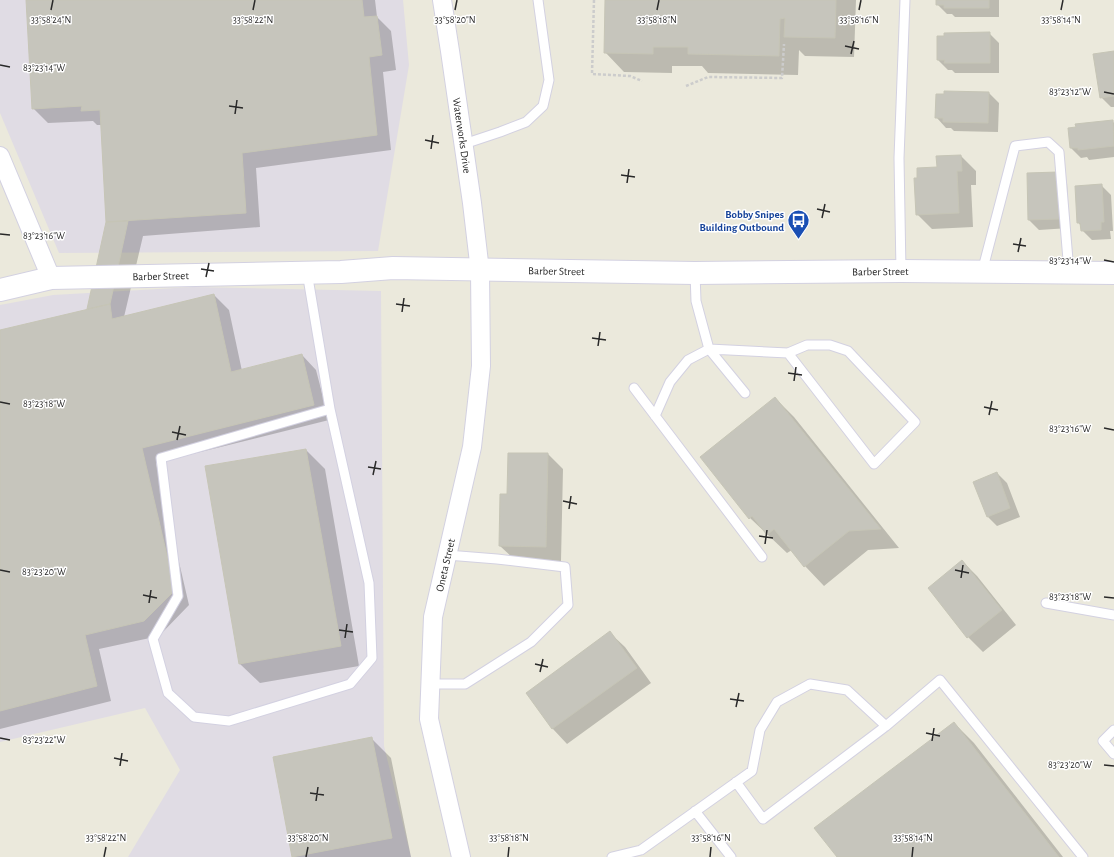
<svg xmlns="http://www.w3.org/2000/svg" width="1114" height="857" font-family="'Alegreya Sans',sans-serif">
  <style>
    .industrial { fill: #e0dce4 }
    .shadow { fill: #0003 }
    .building { fill: #c6c5bc; stroke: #c6c5b6 }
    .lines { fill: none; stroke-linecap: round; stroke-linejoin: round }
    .service-casing { stroke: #d3d1e1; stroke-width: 11 }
    .minor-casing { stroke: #d3d1e1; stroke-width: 20 }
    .tertiary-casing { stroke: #d3d1e1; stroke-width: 24 }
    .path { stroke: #ccc; stroke-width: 2.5; stroke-dasharray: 3 2; stroke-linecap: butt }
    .service { stroke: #fff; stroke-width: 9 }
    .minor { stroke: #fff; stroke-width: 18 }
    .tertiary { stroke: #fff; stroke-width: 22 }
    .ticks { fill: none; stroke: #292929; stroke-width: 1.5 }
    .labels { text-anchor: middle; stroke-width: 3; stroke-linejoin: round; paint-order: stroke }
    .street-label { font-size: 11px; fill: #292929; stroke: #fff }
    .transit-label { font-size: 11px; font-weight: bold; fill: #164399; stroke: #fff; text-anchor: end }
    .ticks-label { font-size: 10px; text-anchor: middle; fill: #292929; stroke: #fff; stroke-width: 3; stroke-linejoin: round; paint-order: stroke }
  </style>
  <rect width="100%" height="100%" fill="#ebe9dc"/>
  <path class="industrial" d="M0,0H403L409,65L378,251L59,253L0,113Z
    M193,287L381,291L384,746L411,857H128L180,770L145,708L0,742V305L53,295Z"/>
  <path class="shadow" d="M27,0H375L377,17L391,31L396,70L383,72L391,150L256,168L260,227L143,236L124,317L214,295L229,310L242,371L302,355L316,370L329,420L156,463L189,605L159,636L99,649L111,701L0,729V331L88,310L107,222L102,125H97L93,121L48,123L33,108Z
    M606,0H856L854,57L805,56L799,50L798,75L708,73L702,66H672V73L624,72L605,52Z
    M937,0H999V17H955L952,14H947L937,4Z
    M989,33L999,43V73H955L952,70H948L938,60Z
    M1114,52V107H1111L1101,97Z
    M989,93L999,103L998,132L954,131L951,128H946L937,118Z
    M1112,121L1114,123V157L1089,160L1087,157L1081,158L1071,148Z
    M961,156L976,171V185H971L973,227L932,229L917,214Z
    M1057,173L1067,183L1069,228L1039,230L1029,220Z
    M1101,185L1111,195L1113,231H1110L1111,239L1092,240L1082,230L1081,226L1078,222Z
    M775,398L794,417L899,548L868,550L824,586L805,566L792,550L787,553L750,518Z
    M306,450L325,469L359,666L260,683L240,664L206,467Z
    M548,454L563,469L561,561L515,560L500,546L508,495Z
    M997,473L1007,483L1020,517L997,526L987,516Z
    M962,561L977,576L1016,625L983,652L968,637Z
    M610,633L625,647L651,683L567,744L553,729L527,693Z
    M954,723L974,743L1063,857H838Z
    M372,739L391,758L411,857H294Z"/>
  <path class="building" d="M26,0H362L364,17L377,16L382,55L369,57L377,135L242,153L246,213L106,222L100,110L81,111L82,106L32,109Z
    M605,0H836L835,38L784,37L785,18L780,19L779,56L688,54V47H653V54L604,53Z
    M936,0H989V8H944V5H936Z
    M990,32V63H944L945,60H937V36H944V33Z
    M1114,51V96L1100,98L1093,54Z
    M944,91L989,92L988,123L943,122V118H935L936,94H944Z
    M1113,120L1114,146L1078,150V148H1070L1068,128L1076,127L1075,124Z
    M961,155L962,171H957L959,213L916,215L914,178H917V168L937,167L936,156Z
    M1058,172L1060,219L1028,220L1027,173Z
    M1102,184L1104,222H1101V230L1081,231L1080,223H1077L1075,186Z
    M128,221L110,304L87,309L106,222Z
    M214,294L231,372L302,354L314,405L142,448L175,590L144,621L85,635L97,686L0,711V330L110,304L112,319Z
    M775,397L881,529L849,531L804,567L774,529L767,535L752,516L749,519L700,457Z
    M306,449L341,646L239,664L205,466Z
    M508,453H548L546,547L499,546L500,494H507Z
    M997,472L1010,508L987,517L973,482Z
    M962,560L1002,610L967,638L928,588Z
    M610,631L637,668L552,729L526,693Z
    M954,722L1059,857H837L814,828Z
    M372,737L392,838L292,857L273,757Z"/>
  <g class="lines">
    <defs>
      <path id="service" d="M464,144L500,132L526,122L543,106L549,80L538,0
        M901,271L899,158L905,0
        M307,272L330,409L369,583L372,658L350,684L229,721L194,717L168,693L153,639L178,596L161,458L330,409
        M982,272L1015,146L1048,142L1059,152L1069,272
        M695,273L696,301L709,349L745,393
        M634,388L762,557
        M655,416L670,382L688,360L709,349L788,353L807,345H830L848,351L915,422L874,464L788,353
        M1046,603L1114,615
        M431,684H465L531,642L568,605L565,567L497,559L447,555
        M1114,730L1103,741L1114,754
        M736,782L763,819L886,726
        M695,811L731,857
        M612,857L641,850L752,771L760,730L777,702L810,684L847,690L886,726L940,680L1083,857"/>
      <g id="minor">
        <path id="s1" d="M442,0L450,51L472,203L480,271L481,366L472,447L433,617L429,719L461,857"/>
        <path d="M0,156L51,278"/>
      </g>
      <g id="tertiary">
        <path id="s2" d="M0,290L51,278L341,272L393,268L695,273L901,271L1114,273"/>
      </g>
    </defs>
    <use href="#service" class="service-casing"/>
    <use href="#minor" class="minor-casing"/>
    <use href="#tertiary" class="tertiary-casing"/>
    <path class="path" d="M594,0L592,74L630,76L642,81
      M686,86L708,77L782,78L784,44"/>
    <use href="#service" class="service"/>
    <use href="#minor" class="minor"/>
    <use href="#tertiary" class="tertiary"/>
  </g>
  <path class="ticks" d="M51,10L53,0M253,10L255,0M455,10L457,0M657,10L659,0M859,10L861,0M1061,10L1063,0M845,46L859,49M851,54L854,41M0,65L10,67M1104,92L1114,94M229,106L243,108M235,114L237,100M425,140L439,143M431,149L433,135M621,175L635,177M627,183L629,169M817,209L830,212M822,218L825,204M0,234L10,235M1013,244L1026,246M1018,252L1021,238M1104,260L1114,262M201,269L214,271M206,277L209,263M396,304L410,306M402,312L404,298M592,338L606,340M598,346L600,332M788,373L802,375M794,381L796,367M0,402L10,404M984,407L998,410M989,415L992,401M1104,428L1114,430M172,432L186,435M177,440L180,426M368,467L381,469M373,475L376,461M563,501L577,504M569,509L571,496M759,536L773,538M765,544L767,530M0,570L10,572M955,570L969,573M961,578L963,565M143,595L157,598M1104,597L1114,598M149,603L151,590M339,630L353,632M345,638L347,624M535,664L548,667M540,672L543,659M730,699L744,701M736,707L739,693M926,733L940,736M0,738L10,740M932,741L934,728M114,758L128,761M1104,765L1114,766M120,766L122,753M310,793L324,795M316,801L318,787M104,857L106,847M306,857L308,847M508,857L509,847M710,857L711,847M912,857L913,847"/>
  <defs>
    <symbol id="bus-pin" viewBox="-11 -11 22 30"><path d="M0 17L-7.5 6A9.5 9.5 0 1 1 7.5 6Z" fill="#1a4fb4" stroke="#fff"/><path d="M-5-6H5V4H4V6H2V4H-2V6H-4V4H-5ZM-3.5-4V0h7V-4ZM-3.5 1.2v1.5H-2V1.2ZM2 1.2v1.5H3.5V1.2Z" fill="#fff"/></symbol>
  </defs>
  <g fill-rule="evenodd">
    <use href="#bus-pin" x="786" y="208" width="25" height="34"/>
  </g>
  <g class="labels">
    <g class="street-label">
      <text dy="4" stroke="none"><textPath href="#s1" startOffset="137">Waterworks Drive</textPath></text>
      <text dy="4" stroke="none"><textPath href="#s2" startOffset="558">Barber Street</textPath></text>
      <text dy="4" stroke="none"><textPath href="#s2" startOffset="882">Barber Street</textPath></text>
      <text dy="4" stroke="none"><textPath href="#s2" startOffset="162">Barber Street</textPath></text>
      <text transform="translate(445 565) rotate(-77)" y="4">Oneta Street</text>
    </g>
    <g class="transit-label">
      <text x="784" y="218">Bobby Snipes<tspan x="784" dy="13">Building Outbound</tspan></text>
    </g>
  </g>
  <g class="ticks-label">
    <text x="51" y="23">33°58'24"N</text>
    <text x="253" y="23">33°58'22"N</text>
    <text x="455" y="23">33°58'20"N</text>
    <text x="657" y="23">33°58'18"N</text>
    <text x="859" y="23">33°58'16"N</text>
    <text x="1061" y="23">33°58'14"N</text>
    <text x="44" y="71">83°23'14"W</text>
    <text x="1070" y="95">83°23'12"W</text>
    <text x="44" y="239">83°23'16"W</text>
    <text x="1070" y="264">83°23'14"W</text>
    <text x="44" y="407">83°23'18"W</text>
    <text x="1070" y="432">83°23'16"W</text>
    <text x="44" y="575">83°23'20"W</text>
    <text x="1070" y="600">83°23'18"W</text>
    <text x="44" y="743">83°23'22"W</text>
    <text x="1070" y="768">83°23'20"W</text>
    <text x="106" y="841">33°58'22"N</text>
    <text x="308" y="841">33°58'20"N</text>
    <text x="509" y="841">33°58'18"N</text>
    <text x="711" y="841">33°58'16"N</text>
    <text x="913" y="841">33°58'14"N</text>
  </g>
</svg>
